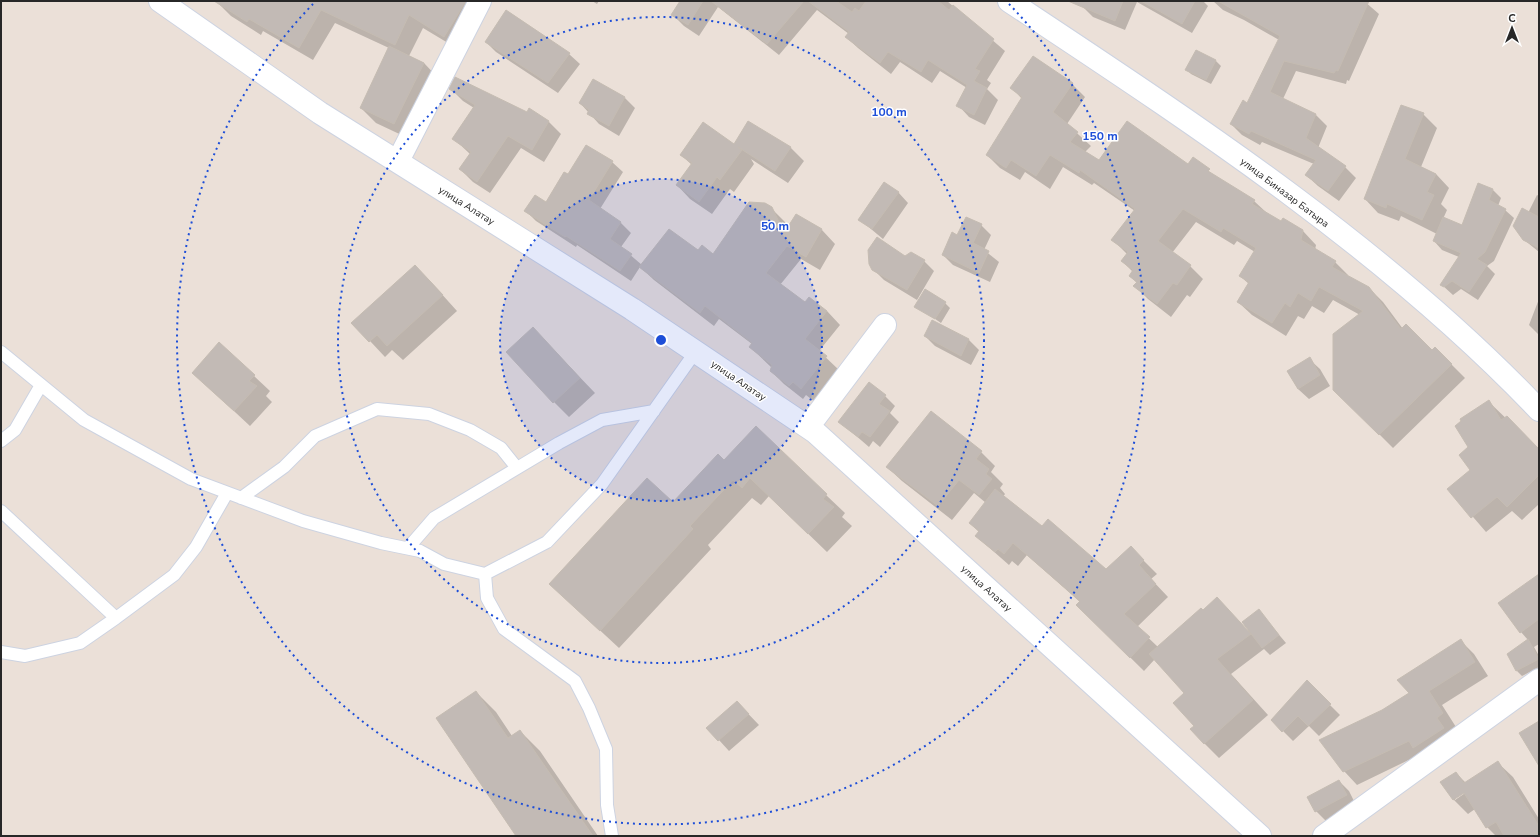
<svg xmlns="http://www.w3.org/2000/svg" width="1540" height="837" font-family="'Nunito Sans',sans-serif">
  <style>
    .shadow { fill: #0003; fill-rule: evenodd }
    .building { fill: #c2bab5; stroke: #c5bcb2 }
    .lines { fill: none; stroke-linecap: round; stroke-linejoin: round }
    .service-casing { stroke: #cdd3e1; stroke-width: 14 }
    .minor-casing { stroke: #cdd3e1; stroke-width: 24 }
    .service { stroke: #fff; stroke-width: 12 }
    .minor { stroke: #fff; stroke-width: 22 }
    .ring { fill: none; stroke: #1d4ed8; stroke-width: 2; stroke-dasharray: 2 4 }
    .labels { text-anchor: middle; stroke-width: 3; stroke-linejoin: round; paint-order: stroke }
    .street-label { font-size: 10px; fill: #272727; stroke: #fff }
    .centre { fill: #1d4ed8; stroke: #fff; stroke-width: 2 }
    .ring-label { font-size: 12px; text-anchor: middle; font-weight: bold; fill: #1d4ed8; stroke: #fff; stroke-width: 3; stroke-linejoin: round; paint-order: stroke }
  </style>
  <rect width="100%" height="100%" fill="#ebe0d8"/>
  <path class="shadow" d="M219,1H483L458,49L423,28L409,56L424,63L439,79L410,139L376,123L361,108L389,48L335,23L313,60L263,31L261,35L231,16L218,3Z
    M592,1H599L597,4Z
    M681,1H947L1005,51L987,80L991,83L987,89L998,100L985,125L969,117L958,105L967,88L940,71L932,83L900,62L891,74L858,48L846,37L849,34L817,10L779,55L718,7L699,36L684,26L673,15Z
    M1085,1H1203L1208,6L1192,33L1137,2L1125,30L1093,17L1083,7Z
    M1213,1H1364L1379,14L1349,81L1347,80L1346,84L1296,71L1283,99L1316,115L1327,126L1318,148L1345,167L1356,178L1339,201L1318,186L1306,175L1314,164L1262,142L1260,145L1242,135L1231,124L1248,104L1279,40L1244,20L1223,10Z
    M506,12L569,54L580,64L558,93L496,52L486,42Z
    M1196,51L1216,61L1221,66L1211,84L1191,74L1187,70Z
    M1072,84L1085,97L1067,124L1091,146L1085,152L1099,161L1188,165L1193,159L1217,178L1254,201L1268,214L1282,223L1303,231L1316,245L1315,250L1335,262L1348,275L1347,276L1369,288L1383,302L1403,329L1432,351L1435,348L1465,378L1393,448L1334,389L1360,315L1333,300L1324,313L1312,306L1304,319L1298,316L1286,336L1252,315L1238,302L1249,284L1240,276L1255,252L1237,241L1234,245L1196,222L1172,253L1190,266L1203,279L1190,297L1187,295L1171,317L1148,299L1135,286L1137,283L1130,276L1133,272L1122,261L1127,254L1113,240L1135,211L1094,183L1092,185L1063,167L1050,189L1025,172L1020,180L1000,168L987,155L1022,99L1012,88Z
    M450,88L549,122L561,134L544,162L521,148L490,193L473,182L460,169L470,154L453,138L474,108L463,101Z
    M625,98L635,108L619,136L599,124L580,103Z
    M1423,114L1437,128L1421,167L1436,174L1449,188L1441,204L1447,210L1443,219L1462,226L1479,184L1493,190L1501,198L1498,206L1505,210L1514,218L1494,261L1487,266L1495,274L1478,300L1461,289L1453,295L1442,285L1459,257L1442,250L1434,241L1437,234L1401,216L1399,221L1378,213L1365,199Z
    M748,122L791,148L804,161L788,183L751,159L754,164L734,192L730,189L712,214L690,199L677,185L692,165L681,155L735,146Z
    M612,162L623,172L600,209L621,223L631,233L621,247L642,265L698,252L714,255L771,208L785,222L788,229L796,216L822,230L835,244L820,270L801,259L780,285L805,304L827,311L840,325L819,351L839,370L815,402L806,395L803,399L784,384L771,371L772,368L750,347L752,344L719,319L714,326L654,280L640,267L631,281L577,245L576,247L536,221L526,211L546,203L569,175Z
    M898,192L908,203L883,239L859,219Z
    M1537,195L1539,196V252L1523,239L1528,213Z
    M981,225L991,235L984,250L999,262L990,282L953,265L943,255L958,236Z
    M905,257L924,261L934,271L917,300L884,280L873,269Z
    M430,281L457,311L403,360L392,350L385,357L370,341Z
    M1539,299V335L1529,325Z
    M945,303L950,308L941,323L916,306Z
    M933,322L969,340L979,350L971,365L935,346L925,336Z
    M220,344L270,391L266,396L272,402L250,426L193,373Z
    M548,344L595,393L569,417L554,402Z
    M1309,359L1320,369L1330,386L1309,399L1298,389L1288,372Z
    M885,396L895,406L890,413L899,422L880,447L873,441L869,447L840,422Z
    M1489,402L1539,450V504L1522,520L1512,511L1486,532L1449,489L1472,470L1470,448Z
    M981,452L995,466L991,472L1003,484L1000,488L1005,494L1003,497L1042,527L1106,570L1131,548L1157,574L1151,579L1168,597L1137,627L1158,647L1248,631L1259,611L1286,643L1270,655L1264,649L1231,674L1268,715L1219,758L1204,743L1195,726L1185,693L1155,659L1144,671L1077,605L1080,602L1027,555L1018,566L1012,561L1009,565L976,536L979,532L970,523L986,503L974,493L952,520L902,481L887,467Z
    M724,461L826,495L845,513L842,517L852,526L827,552L769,496L761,505L752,498L708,545L711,549L619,648L550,584L673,503Z
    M1539,581V644L1534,647L1539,656V667L1522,676L1517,671L1508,654L1528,640L1521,632Z
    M1461,641L1474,654L1488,676L1442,705L1456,727L1449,731L1456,742L1421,754L1357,785L1344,771L1382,711L1410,693Z
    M1307,682L1340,715L1319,736L1309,726L1293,741L1272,720Z
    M476,692L496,712L512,736L520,731L540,751L598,836H517Z
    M737,702L759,725L729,751L708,728Z
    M1498,763L1513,777L1539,819V836H1496L1487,827L1475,809L1468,814L1454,800L1442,783L1456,773L1466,783ZM1467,789L1468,791L1455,800V798Z
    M1339,781L1349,791L1356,805L1326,821L1316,811Z"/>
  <path class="building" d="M214,1H466L444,37L409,15L395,45L321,10L299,48L249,19L247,22Z
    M680,1H703L688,25L671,15Z
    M711,1H804L767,44Z
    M808,1H836L852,12L855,8L859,11L866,1H938L949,10L953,5L994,39L975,69L980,71L974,81L987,88L974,115L956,106L967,85L928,60L921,72L888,52L880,63L845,37L849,32Z
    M1068,1H1123L1115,21Z
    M1141,1H1195L1182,24Z
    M1218,1H1369L1338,71L1336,70L1334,73L1284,61L1270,92L1316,114L1306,138L1346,166L1328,191L1305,175L1316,160L1251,131L1249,134L1230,124L1243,100L1247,103L1280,36Z
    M506,10L570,53L548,83L485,42Z
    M389,46L424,63L394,124L360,108Z
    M1196,50L1216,60L1206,80L1185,70Z
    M1033,56L1073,83L1053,112L1078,132L1070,142L1099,160L1127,121L1188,164L1193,157L1210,169L1208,171L1255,200L1252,204L1281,221L1283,218L1303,230L1301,240L1336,261L1332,267L1369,287L1401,329L1406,324L1432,350L1435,347L1452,364L1379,435L1333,390V334L1363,311L1319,287L1311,301L1298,293L1290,307L1285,303L1272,323L1237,302L1249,282L1239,276L1256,248L1223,228L1221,232L1183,209L1158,241L1191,265L1177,285L1173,283L1157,304L1133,286L1137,282L1129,276L1133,270L1121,261L1128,252L1111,240L1135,209L1080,170L1079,173L1050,155L1036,176L1011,160L1006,168L986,155L1022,97L1010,88Z
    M455,77L527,112L529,108L549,121L532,150L508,136L477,182L459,169L471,152L452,139L475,105L449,89Z
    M593,79L625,97L609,126L587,114L589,110L579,103Z
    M1401,105L1424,113L1405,159L1436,174L1427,192L1434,195L1422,220L1387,204L1386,208L1364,199Z
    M748,121L791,147L775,171L738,147L742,150L720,180L717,177L699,202L676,185L692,163L680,155L703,122L734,144Z
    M586,145L613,161L589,200L621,222L610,239L632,254L620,271L566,236L565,237L524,211L535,195L546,202L564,172L568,174Z
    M884,182L899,192L872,229L858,220Z
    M1478,183L1493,189L1489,200L1506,209L1485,252L1477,259L1487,265L1469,292L1452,281L1444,287L1440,285L1461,253L1433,241L1443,217L1462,225Z
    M749,202L765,203L772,207L784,233L796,214L822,229L806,257L787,246L766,273L805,302L809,297L827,311L805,339L827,356L801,389L793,382L789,386L770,371L772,365L749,347L752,343L705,306L700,313L639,267L669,229L698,250L702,245L713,254Z
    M1522,208L1539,217V248L1523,240L1513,226Z
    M966,217L982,224L973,243L989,251L979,273L942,255L952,232L957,235Z
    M877,237L905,256L911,252L925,260L907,290L872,270L869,264L868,250Z
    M415,265L443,295L387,346L377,335L369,342L351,323Z
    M925,289L946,302L935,319L914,307Z
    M932,320L969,339L961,356L924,336Z
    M533,327L580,378L553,403L506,352Z
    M219,342L255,375L249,381L257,386L234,411L192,373Z
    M1310,357L1320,375L1298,389L1287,371Z
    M869,382L886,395L879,404L890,411L870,437L862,432L858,437L838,422Z
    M1489,400L1501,420L1507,416L1539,449V475L1507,507L1497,497L1471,518L1447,489L1470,470L1459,455L1468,447L1455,426L1461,421L1460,419Z
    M931,411L982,451L976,459L989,469L986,474L992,479L979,495L959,480L938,506L886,467Z
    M756,426L827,494L823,499L834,507L808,534L750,478L742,488L733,480L690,526L693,529L600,631L549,584L647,478L673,502L718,454L724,460Z
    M995,489L1042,526L1048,519L1106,569L1131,546L1144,560L1139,565L1156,584L1124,614L1150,637L1130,658L1076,605L1080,601L1013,543L1004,554L998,549L995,552L975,536L979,531L969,523Z
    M1539,574V619L1520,633L1498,603Z
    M1217,597L1251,634L1217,659L1253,700L1204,744L1190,729L1194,726L1173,703L1184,693L1149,654L1201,608L1203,610Z
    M1259,609L1279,635L1262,648L1242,622Z
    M1461,639L1475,662L1429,691L1443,713L1437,718L1444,728L1413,748L1409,741L1343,772L1319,740L1382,710L1409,693L1397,680Z
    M1528,639L1539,659L1516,671L1507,654Z
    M1307,680L1331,704L1308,726L1298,716L1282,732L1271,720Z
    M476,691L508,738L520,730L593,836H516L436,718Z
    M737,701L749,714L718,741L706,728Z
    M1539,721V766L1519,733Z
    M1498,761L1539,826V836H1504L1496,822L1486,828L1464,793L1453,800L1440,782L1456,772L1464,783Z
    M1339,780L1347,795L1315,812L1307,797Z"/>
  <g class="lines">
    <defs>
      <path id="service" d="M1,352L84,420L191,479L303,521L381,543L420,551L444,564L485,574L547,542L602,484L696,351
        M1,441L15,430L41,385
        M241,498L284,467L315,436L377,409L429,414L470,430L501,448L517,468
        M1,511L116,618
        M408,548L434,518L559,443L602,420L654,411
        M485,574L487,598L504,629L575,681L589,708L606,749L607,805L612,836
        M1,652L25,656L80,643L116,618L174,575L196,547L227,493"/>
      <path id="minor" d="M160,1L320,113L632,309L815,432L1260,836
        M1009,1C1193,123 1386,249 1539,410
        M398,161L480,1
        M808,427L885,325
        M1324,836L1539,680"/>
    </defs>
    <use href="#service" class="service-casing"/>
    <use href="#minor" class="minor-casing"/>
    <use href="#service" class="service"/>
    <use href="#minor" class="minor"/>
  </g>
  <circle cx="661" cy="340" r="161" fill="#1d4ed8" fill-opacity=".12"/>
  <g class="ring">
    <circle cx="661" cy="340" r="161"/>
    <circle cx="661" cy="340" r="323"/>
    <path d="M1009 4A484 484 0 1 1 313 4"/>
  </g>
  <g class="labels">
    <g class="street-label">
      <text transform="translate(1285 192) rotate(37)" y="4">улица Биназар Батыра</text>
      <text transform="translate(467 205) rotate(32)" y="4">улица Алатау</text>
      <text transform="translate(739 380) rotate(34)" y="4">улица Алатау</text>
      <text transform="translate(987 588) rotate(42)" y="4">улица Алатау</text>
    </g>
  </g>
  <circle cx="661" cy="340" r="6" class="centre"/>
  <g class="ring-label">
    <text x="889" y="116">100 m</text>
    <text x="1100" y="140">150 m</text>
    <text x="775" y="230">50 m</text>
  </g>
  <rect width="1540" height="837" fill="none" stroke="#272727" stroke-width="4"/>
  <g transform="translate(1512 28)" stroke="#ffffff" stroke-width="3" paint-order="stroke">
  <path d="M0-3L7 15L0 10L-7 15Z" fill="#272727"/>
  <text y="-6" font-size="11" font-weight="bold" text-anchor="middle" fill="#272727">С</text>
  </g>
</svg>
